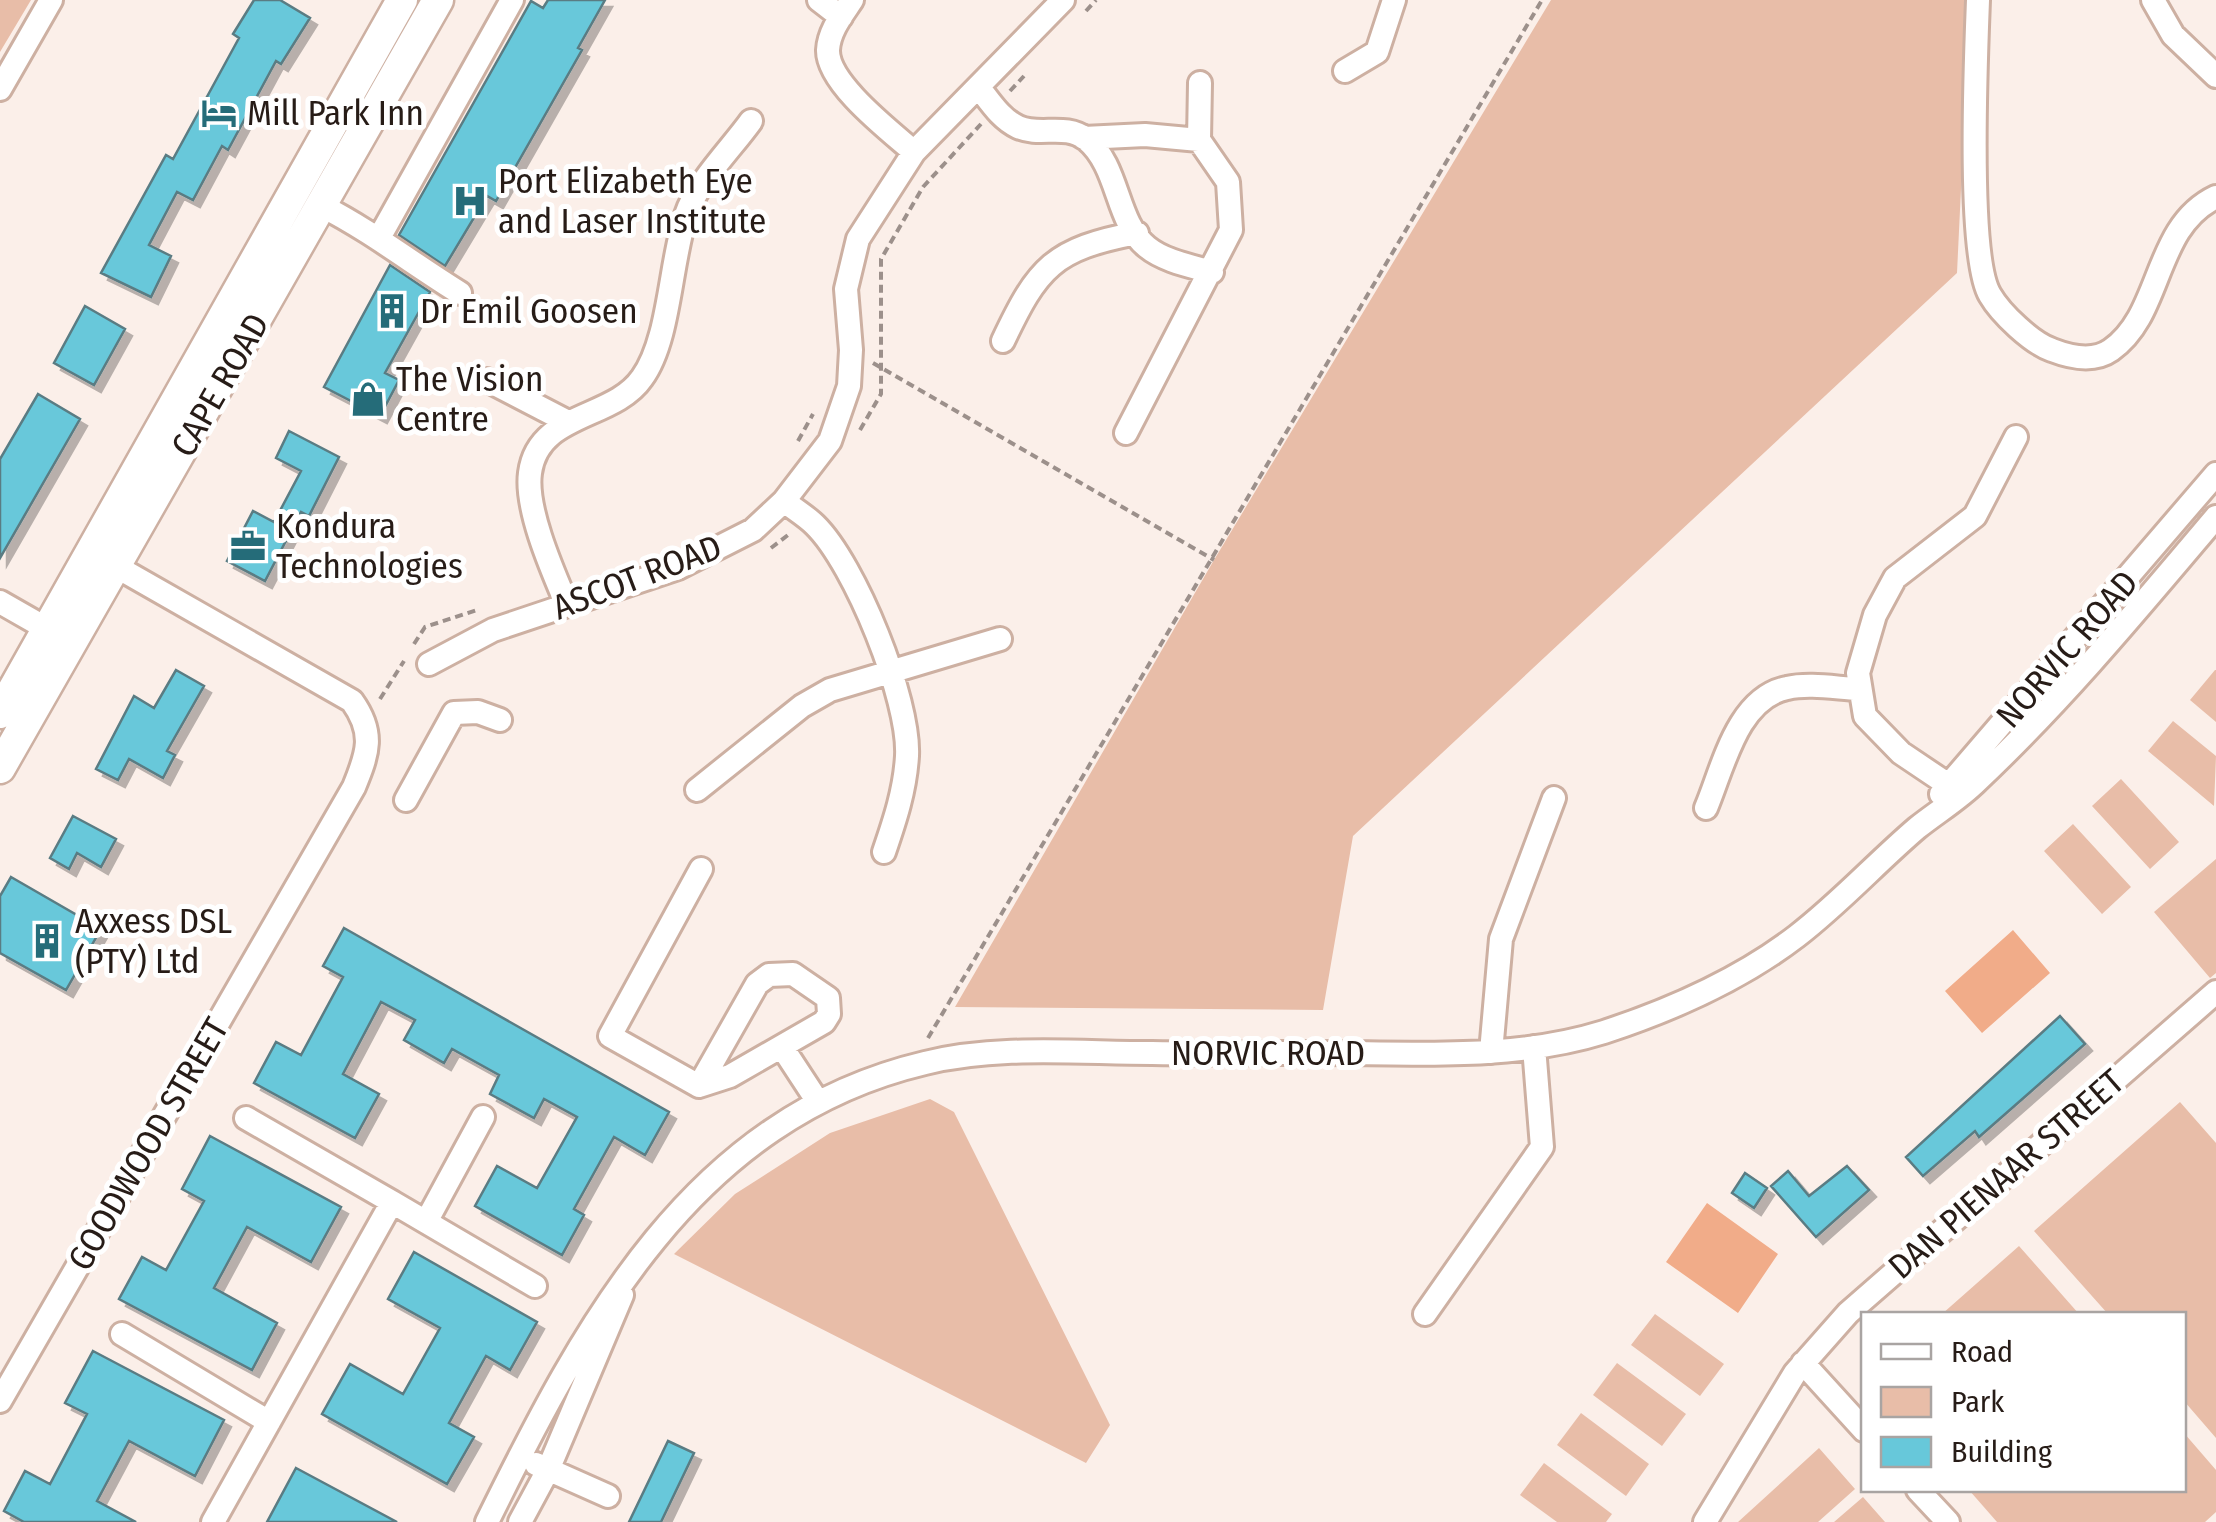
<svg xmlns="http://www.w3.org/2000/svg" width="2216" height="1522" font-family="'Fira Sans Condensed',sans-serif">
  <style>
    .green { fill: #e8bda8 }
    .forest { fill: #f1ac89 }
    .building { fill: #67c8da; stroke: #5a7c83; stroke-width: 2.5; filter: url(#shadow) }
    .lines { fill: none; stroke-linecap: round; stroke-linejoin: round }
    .minor-casing { stroke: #cdb0a2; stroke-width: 28 }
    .major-casing { stroke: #cdb0a2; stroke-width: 35 }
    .path { stroke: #9c908b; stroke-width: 4; stroke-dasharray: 8 5; stroke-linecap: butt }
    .minor { stroke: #fff; stroke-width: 22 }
    .major { stroke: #fff; stroke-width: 30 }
    .labels { text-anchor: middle; stroke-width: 10; stroke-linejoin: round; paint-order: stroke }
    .poi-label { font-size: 35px; fill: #271c17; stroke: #fff; text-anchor: start }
    .street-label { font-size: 35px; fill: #271c17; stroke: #fff }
  </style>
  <defs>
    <filter id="shadow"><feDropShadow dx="7" dy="7" stdDeviation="0" flood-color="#0004"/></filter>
  </defs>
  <rect width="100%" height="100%" fill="#fbefe9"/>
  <path class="green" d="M0,0H31L0,52Z
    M1551,0H1970L1957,273L1353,836L1323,1010L955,1007L1214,560Z
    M2215,670H2216V722L2190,700Z
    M2173,721L2216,756L2214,806L2148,751Z
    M2121,779L2179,842L2150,869L2092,806Z
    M2073,824L2131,887L2102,914L2044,851Z
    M2216,859V973L2210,978L2154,912Z
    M930,1099L954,1112L1110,1425L1086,1463L674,1254L735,1194L830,1133Z
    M2180,1102L2216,1143V1438L2184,1401V1314H2108L2034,1231Z
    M2019,1246L2079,1314H1942Z
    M1655,1314L1724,1364L1700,1396L1631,1345Z
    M1617,1363L1686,1414L1662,1446L1593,1395Z
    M1581,1413L1649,1464L1626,1496L1557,1445Z
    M2184,1433L2216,1470V1512L2205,1522H1997L1969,1490H2184Z
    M1819,1448L1855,1489L1818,1522H1738Z
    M1544,1463L1612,1514L1606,1522H1557L1520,1495Z
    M1863,1497L1885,1522H1834Z"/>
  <path class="forest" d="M2013,930L2050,973L1982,1033L1945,991Z
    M1707,1203L1778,1254L1738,1313L1666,1262Z"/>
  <path class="building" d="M254,0H280L310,18L281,64L276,61L228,150L222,146L193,200L177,192L149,245L171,256L151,297L101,273L166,155L173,159L239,38L233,34Z
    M548,0H605L578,48L582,50L496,201L487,196L445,266L399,235L531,1L543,8Z
    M390,265L430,292L385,373L399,380L380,416L324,387Z
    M85,306L125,329L94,385L54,363Z
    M38,394L80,419L0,558V459Z
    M289,431L339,457L309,516L301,512L265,581L227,561L253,511L274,522L301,471L276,458Z
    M176,670L204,686L167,751L175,755L163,778L129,759L118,780L96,769L134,696L154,708Z
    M73,816L116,839L101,867L77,853L69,869L50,858Z
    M11,877L101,929L66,990L0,953V896Z
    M344,928L669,1112L645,1155L614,1137L574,1209L584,1215L562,1255L475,1206L497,1166L537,1188L577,1117L544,1099L534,1118L490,1094L499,1075L452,1049L444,1063L404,1040L415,1020L381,1002L343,1074L379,1094L355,1138L254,1083L276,1042L301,1055L343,977L323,966Z
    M2060,1016L2085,1044L1979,1137L1975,1131L1923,1176L1906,1157Z
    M210,1136L341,1207L311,1262L247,1227L214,1288L277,1323L252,1370L119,1299L142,1257L166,1270L204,1201L182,1189Z
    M1847,1166L1869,1190L1816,1237L1771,1186L1788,1171L1809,1196Z
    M1745,1173L1767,1188L1754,1208L1732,1193Z
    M414,1252L537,1322L510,1370L486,1356L449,1423L474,1437L447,1484L322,1414L350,1364L403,1394L440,1328L388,1299Z
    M93,1351L224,1420L195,1476L129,1441L97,1501L136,1522H24L4,1511L25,1471L50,1484L87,1414L65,1403Z
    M668,1441L694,1453L661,1522H629Z
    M296,1468L397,1522H267Z"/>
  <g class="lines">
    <defs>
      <path id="minor" d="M819,0L841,17
        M852,0C842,15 829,31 828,50C827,83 890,131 914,152
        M1978,0C1976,54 1967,257 1990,295C2001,314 2032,343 2052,350C2070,357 2094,362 2111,350C2163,314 2153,227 2216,197
        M2153,0L2173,35L2216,76
        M1345,71L1377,52L1394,0
        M0,89L51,0
        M980,89C991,103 1001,119 1018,127C1040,137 1065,123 1086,139C1120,167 1115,221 1147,247C1164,261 1191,266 1212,272
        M1084,138L1145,135L1199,140
        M322,206C371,231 413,264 460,293
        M379,238L512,0
        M1003,341C1038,267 1053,249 1137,233
        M487,380L568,422
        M1126,433L1231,230L1228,182L1199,140L1200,83
        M784,501C794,509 806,516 815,525C855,564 910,700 907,756C905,790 895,820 884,852
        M0,602L49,630
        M567,605C553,572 525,509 530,473C538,412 613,420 642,378C670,340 670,262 686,215C697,182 731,149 751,121
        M429,664L493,630L678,568L753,530L784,501L830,441L849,386L851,350L846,289L858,239L914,152L1063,0
        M697,790L802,706L830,690L1000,639
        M1941,794L2216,474
        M1962,794L1901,753L1865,716L1858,673L1875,615L1895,578L1975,516L2016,437
        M406,800L454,713L478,712L500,720
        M1706,808C1723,768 1737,698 1787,688C1809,683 1836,688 1858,689
        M793,974L828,998L829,1014L824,1022L730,1076L699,1086L757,984L769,975Z
        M782,1047L818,1102
        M1491,1052L1501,939L1554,798
        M699,1086L610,1036L701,869
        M392,1202L535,1286
        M426,1222L483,1117
        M1425,1314L1542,1147L1534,1047
        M122,1334L269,1422
        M1803,1363L1864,1430
        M0,1401L354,787C368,753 375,733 352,701L117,567
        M536,1464L608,1496
        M1918,1490L1948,1522
        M213,1522L392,1202L246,1118
        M487,1522C584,1325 693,1118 925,1063C998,1045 1078,1053 1152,1053C1202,1054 1253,1053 1303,1053C1402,1052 1508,1062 1604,1032C1671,1010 1741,979 1797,936C1840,903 1876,863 1917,828C1937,812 1959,799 1977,781C2064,699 2139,608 2216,517
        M520,1522L548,1470L622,1295
        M1705,1522L1795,1373L1848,1313L2216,992"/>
      <path id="major" d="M0,713L402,0
        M0,768L438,0"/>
    </defs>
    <use href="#minor" class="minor-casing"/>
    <use href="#major" class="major-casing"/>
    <path class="path" d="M1086,11L1096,0
      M1010,91L1024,76
      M873,363L1214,560
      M860,430L881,394V259L923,187L981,124
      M798,441L813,414
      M771,548L788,535
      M414,644L425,627L477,610
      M380,699L404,661
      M928,1038L1542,0"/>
    <use href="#minor" class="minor"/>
    <use href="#major" class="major"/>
  </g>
  <defs>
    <symbol id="hotel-bare" viewBox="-9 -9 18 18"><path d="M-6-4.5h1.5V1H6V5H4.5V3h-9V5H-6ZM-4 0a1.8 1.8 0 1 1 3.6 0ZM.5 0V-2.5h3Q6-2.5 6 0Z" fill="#256c79" stroke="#fff" stroke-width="2.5" paint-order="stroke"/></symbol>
    <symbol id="hospital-bare" viewBox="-9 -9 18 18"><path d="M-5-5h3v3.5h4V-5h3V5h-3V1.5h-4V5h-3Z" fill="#256c79" stroke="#fff" stroke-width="2.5" paint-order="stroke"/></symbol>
    <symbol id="building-bare" viewBox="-9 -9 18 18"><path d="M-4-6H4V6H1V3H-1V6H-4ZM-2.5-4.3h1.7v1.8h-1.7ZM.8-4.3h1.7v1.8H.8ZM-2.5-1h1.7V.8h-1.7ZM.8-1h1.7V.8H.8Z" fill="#256c79" stroke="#fff" stroke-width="2.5" paint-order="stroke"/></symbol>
    <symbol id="shop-bare" viewBox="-9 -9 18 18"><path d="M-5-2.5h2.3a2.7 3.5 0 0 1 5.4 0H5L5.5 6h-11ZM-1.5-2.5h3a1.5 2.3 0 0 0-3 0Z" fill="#256c79" stroke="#fff" stroke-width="2.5" paint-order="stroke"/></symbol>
    <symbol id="office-bare" viewBox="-9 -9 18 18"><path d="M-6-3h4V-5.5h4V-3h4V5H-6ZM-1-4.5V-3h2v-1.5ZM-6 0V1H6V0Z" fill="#256c79" stroke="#fff" stroke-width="2.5" paint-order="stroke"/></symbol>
  </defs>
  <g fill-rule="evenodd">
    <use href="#hotel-bare" x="194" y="88" width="50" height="50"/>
    <use href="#hospital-bare" x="445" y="176" width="50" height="50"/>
    <use href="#building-bare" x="367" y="286" width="50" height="50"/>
    <use href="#shop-bare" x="343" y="374" width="50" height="50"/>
    <use href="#office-bare" x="223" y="521" width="50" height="50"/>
    <use href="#building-bare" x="22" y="916" width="50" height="50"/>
  </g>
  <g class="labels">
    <g class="poi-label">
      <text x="247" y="125">Mill Park Inn</text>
      <text x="498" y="193">Port Elizabeth Eye<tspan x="498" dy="40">and Laser Institute</tspan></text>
      <text x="420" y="323">Dr Emil Goosen</text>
      <text x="396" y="391">The Vision<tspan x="396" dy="40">Centre</tspan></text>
      <text x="276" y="538">Kondura<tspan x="276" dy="40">Technologies</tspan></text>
      <text x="75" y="933">Axxess DSL<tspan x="75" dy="40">(PTY) Ltd</tspan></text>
    </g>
    <g class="street-label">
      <text transform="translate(220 385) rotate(-60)" y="12">CAPE ROAD</text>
      <text transform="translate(637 577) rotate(-21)" y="12">ASCOT ROAD</text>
      <text transform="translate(2067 649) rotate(-49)" y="12">NORVIC ROAD</text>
      <text x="1268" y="1065">NORVIC ROAD</text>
      <text transform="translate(148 1144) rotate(-60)" y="12">GOODWOOD STREET</text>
      <text transform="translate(2006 1174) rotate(-41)" y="12">DAN PIENAAR STREET</text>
    </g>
  </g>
  <rect x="1861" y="1312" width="325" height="180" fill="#ffffff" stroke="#a9a4a2" stroke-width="2.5"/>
  <rect x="1881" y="1344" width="50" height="15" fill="#ffffff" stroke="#a9a4a2" stroke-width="2.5"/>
  <text x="1951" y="1362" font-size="30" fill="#271c17">Road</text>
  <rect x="1881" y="1387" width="50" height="30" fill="#e8bda8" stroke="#a9a4a2" stroke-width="2.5"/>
  <text x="1951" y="1412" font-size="30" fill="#271c17">Park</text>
  <rect x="1881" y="1437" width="50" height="30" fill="#67c8da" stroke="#a9a4a2" stroke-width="2.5"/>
  <text x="1951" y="1462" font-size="30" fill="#271c17">Building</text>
</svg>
